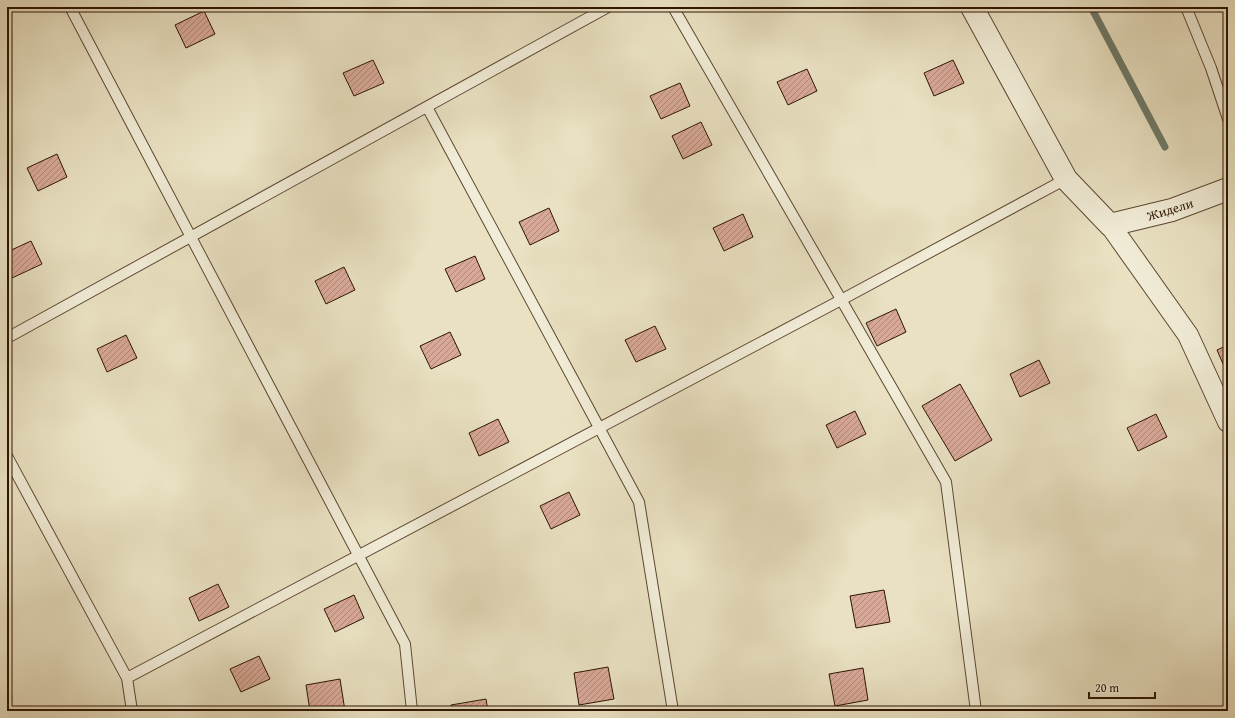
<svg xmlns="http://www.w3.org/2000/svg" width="1235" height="718" font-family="'Gentium Book Plus',serif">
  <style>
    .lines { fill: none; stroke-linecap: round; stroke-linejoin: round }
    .stream { stroke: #6e7a69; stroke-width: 7 }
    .building { fill: url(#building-hatch); stroke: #2e1402 }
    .service-casing { stroke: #5d4732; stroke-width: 12 }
    .minor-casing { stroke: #5d4732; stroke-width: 22 }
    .tertiary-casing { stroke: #5d4732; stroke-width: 24 }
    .service { stroke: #f1ecd7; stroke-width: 10 }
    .minor { stroke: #f1ecd7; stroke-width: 20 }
    .tertiary { stroke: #f1ecd7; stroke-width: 22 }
    .labels { text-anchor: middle; stroke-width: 3; stroke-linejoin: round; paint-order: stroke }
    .street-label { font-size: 13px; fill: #2e1402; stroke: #f1ecd7 }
  </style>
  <defs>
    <pattern id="building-hatch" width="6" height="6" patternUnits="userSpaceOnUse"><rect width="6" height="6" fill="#d8a998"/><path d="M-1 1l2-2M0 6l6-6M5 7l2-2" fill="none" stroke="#b0887a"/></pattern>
  </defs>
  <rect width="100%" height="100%" fill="#e9e1c2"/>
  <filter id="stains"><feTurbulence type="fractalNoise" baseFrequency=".005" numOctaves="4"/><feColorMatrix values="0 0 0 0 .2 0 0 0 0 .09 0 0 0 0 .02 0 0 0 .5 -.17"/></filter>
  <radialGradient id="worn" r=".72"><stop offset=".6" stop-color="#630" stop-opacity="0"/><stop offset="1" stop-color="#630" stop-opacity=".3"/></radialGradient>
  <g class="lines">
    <path class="stream" d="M1091,7L1165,147
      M7,694L9,697L7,711"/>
  </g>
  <path class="building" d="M204,11L215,34L186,48L175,25Z
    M373,60L384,83L354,96L343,73Z
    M953,60L964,83L934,96L924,73Z
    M807,69L817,91L788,105L777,82Z
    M680,83L690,106L661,119L650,96Z
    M701,122L712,145L683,159L672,136Z
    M57,154L67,177L38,191L27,168Z
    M549,208L559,231L530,245L519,222Z
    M743,214L753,237L724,251L713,228Z
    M31,241L42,264L12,278L7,266V252Z
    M475,256L485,279L456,292L445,269Z
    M344,267L355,290L326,304L315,281Z
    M896,309L906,332L877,346L866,323Z
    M655,326L666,349L636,362L625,340Z
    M450,332L461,355L431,369L420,346Z
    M126,335L137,358L107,372L97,349Z
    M1228,345V373H1227L1217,350Z
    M1039,360L1050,383L1020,397L1010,374Z
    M960,384L992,440L955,461L922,406Z
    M855,411L866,434L837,448L826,425Z
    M1156,414L1167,437L1138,451L1127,428Z
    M498,419L509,442L479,456L469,433Z
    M569,492L580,515L551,529L540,506Z
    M218,584L229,607L199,621L189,598Z
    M884,590L890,622L856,628L850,596Z
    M354,595L364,618L335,632L324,609Z
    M259,656L270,679L241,692L230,669Z
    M608,667L614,699L579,705L574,673Z
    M863,668L868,700L835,706L829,674Z
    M340,679L345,711H310L306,685Z
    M486,699L488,711H453L451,705Z"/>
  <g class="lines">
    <defs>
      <path id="service" d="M70,7L405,644L412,711
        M673,7L946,482L976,711
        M1186,7L1211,68L1228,119
        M427,107L639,502L673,711
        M7,338L608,7
        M7,456L127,678L132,711
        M127,678L841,300L1066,179"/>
      <path id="minor" d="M1110,225L1188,335L1228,422"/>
      <path id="tertiary" d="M972,7L1066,179L1110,225L1172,210L1228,189"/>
    </defs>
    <use href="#service" class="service-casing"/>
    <use href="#minor" class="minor-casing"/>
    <use href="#tertiary" class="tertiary-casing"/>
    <use href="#service" class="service"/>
    <use href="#minor" class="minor"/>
    <use href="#tertiary" class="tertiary"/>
  </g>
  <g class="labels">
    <g class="street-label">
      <text transform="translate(1170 209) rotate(-17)" y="5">Жидели</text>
    </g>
  </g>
  <rect width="1235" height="718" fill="none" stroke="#e9e1c2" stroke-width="24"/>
  <rect x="8" y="8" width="1219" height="702" fill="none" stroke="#2e1402" stroke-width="2"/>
  <rect x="12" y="12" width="1211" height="694" fill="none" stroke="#2e1402"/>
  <path d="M1089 692v6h66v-6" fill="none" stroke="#2e1402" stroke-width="2"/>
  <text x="1095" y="692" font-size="12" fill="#2e1402" stroke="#f1ecd7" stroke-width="3" paint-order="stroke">20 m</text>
  <rect width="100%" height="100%" filter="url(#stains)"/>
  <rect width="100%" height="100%" fill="url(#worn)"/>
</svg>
